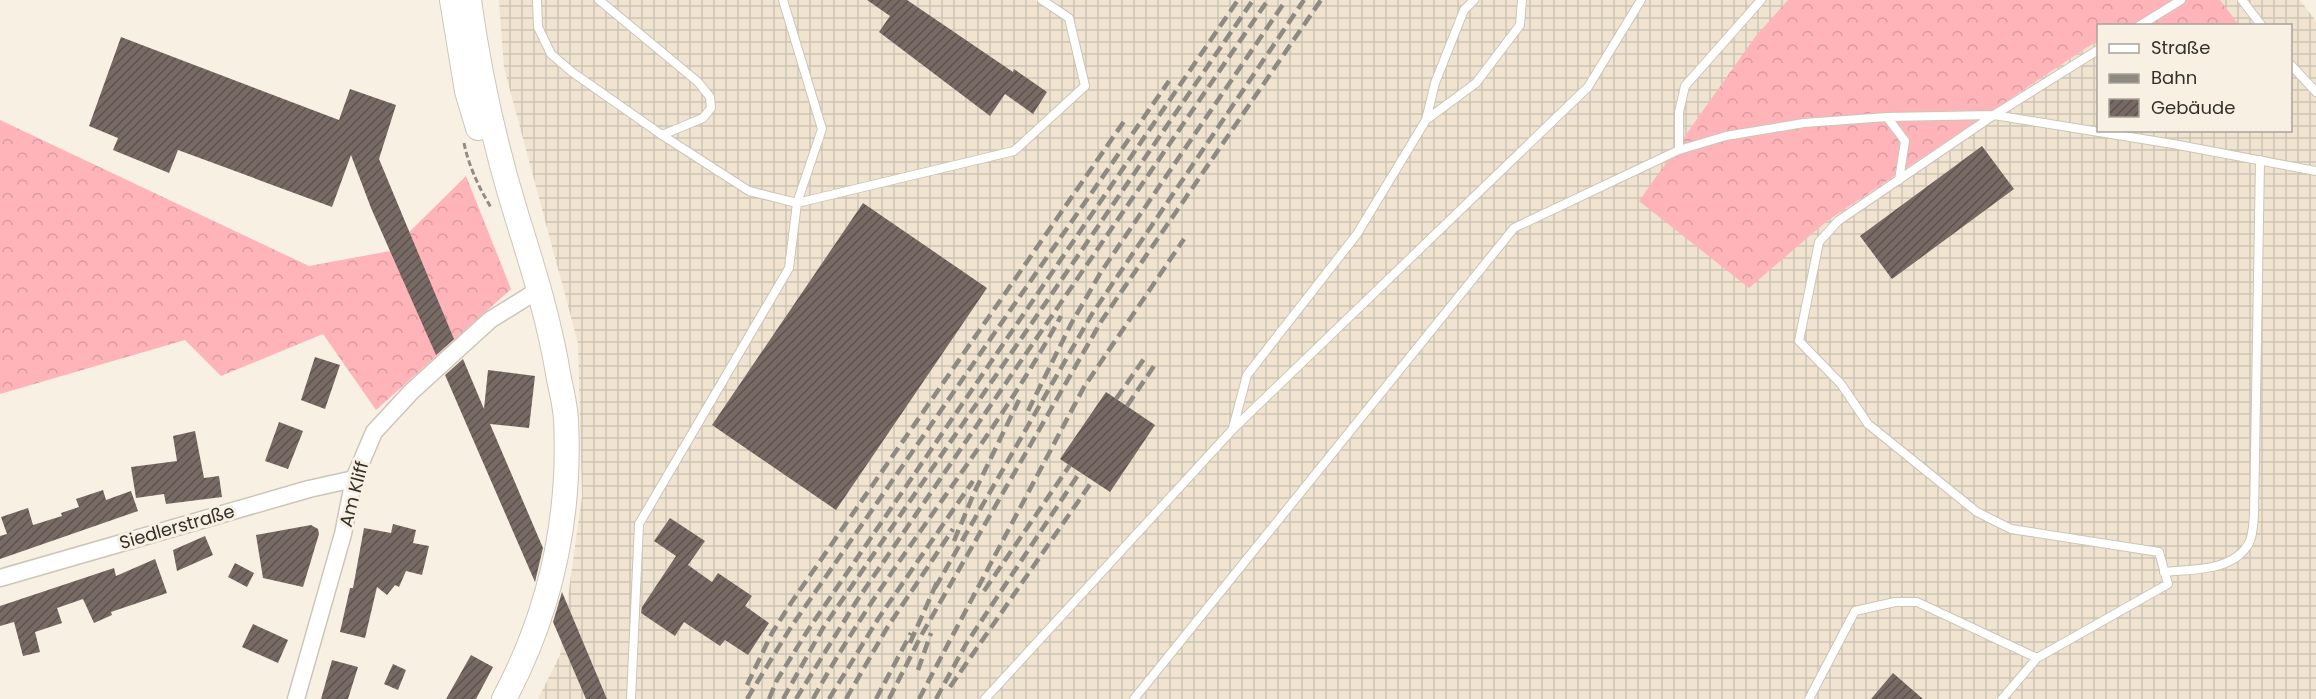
<svg xmlns="http://www.w3.org/2000/svg" width="2316" height="699" font-family="Poppins,sans-serif">
  <style>
    .industrial { fill: url(#industrial-grid); fill-rule: evenodd }
    .forest { fill: url(#forest-crowns) }
    .building { fill: url(#building-hatch) }
    .lines { fill: none; stroke-linecap: round; stroke-linejoin: round }
    .lane-casing { stroke: #ccc5b8; stroke-width: 10 }
    .street-casing { stroke: #ccc5b8; stroke-width: 19 }
    .secondary-casing { stroke: #ccc5b8; stroke-width: 26 }
    .path { stroke: #928c84; stroke-width: 3; stroke-dasharray: 6 3; stroke-linecap: butt }
    .lane { stroke: #fff; stroke-width: 8 }
    .street { stroke: #fff; stroke-width: 16 }
    .secondary { stroke: #fff; stroke-width: 24 }
    .rail { stroke: #8f8a81; stroke-width: 4.5; stroke-dasharray: 12 6; stroke-linecap: butt }
    .labels { text-anchor: middle; stroke-width: 6; stroke-linejoin: round; paint-order: stroke }
    .street-label { font-size: 18px; fill: #33302c; stroke: #f8f0e3 }
  </style>
  <defs>
    <pattern id="industrial-grid" width="8" height="8" patternUnits="userSpaceOnUse" patternTransform="scale(1.5)"><rect width="8" height="8" fill="#f0e4d1"/><path d="M0 4h8M4 0v8" fill="none" stroke="#cec4b4"/></pattern>
    <pattern id="forest-crowns" width="20" height="18" patternUnits="userSpaceOnUse" patternTransform="scale(1.5)"><rect width="20" height="18" fill="#ffb4b9"/><path d="M2 6a3 3 0 1 1 6 0M12 15a3 3 0 1 1 6 0" fill="none" stroke="#db9b9f"/></pattern>
    <pattern id="building-hatch" width="6" height="6" patternUnits="userSpaceOnUse" patternTransform="scale(1.5)"><rect width="6" height="6" fill="#776a64"/><path d="M-1 1l2-2M0 6l6-6M5 7l2-2" fill="none" stroke="#5d534e"/></pattern>
  </defs>
  <rect width="100%" height="100%" fill="#f8f0e3"/>
  <path class="industrial" d="M499,0H2300L2316,21V699H538L560,655L582,496L578,343L504,68ZM2098,26H2290V130H2098Z"/>
  <path class="forest" d="M1788,0H2220L2239,25L2098,26V40L1827,221L1749,288L1639,201L1755,37Z
    M0,120L309,266L390,251L466,176L511,289L376,410L323,334L221,376L185,340L0,394Z"/>
  <path class="building" d="M867,0H907L1013,72L1014,69L1047,92L1033,114L1005,94L990,116L879,32L890,16Z
    M121,37L339,120L350,89L396,105L379,159L454,339L436,355L371,208L351,155L332,207L178,150L169,173L113,150L118,138L89,126Z
    M1982,146L2014,189L1892,279L1860,236Z
    M863,203L987,288L836,510L712,425Z
    M315,357L340,365L325,409L301,400Z
    M463,359L484,409L488,370L535,376L529,428L490,424L543,548L535,582L445,375Z
    M1106,392L1155,425L1110,492L1060,459Z
    M279,422L303,431L288,469L265,461Z
    M195,431L204,478L219,476L222,497L166,504L164,494L136,498L131,467L177,461L173,436Z
    M103,490L106,500L131,491L138,511L0,559V536L7,534L1,517L28,508L33,525L62,516L61,513L79,507L76,499Z
    M670,518L705,541L688,565L712,582L718,573L752,596L745,606L769,623L748,655L725,640L720,646L684,622L675,636L641,613L642,607L676,556L654,541Z
    M393,524L416,530L413,543L429,546L422,575L406,571L399,587L395,585L387,595L377,587L365,638L340,632L350,588H353L364,528L391,533Z
    M311,525L318,529L319,534L303,587L263,578L256,535Z
    M205,536L213,555L177,571L173,550Z
    M155,559L167,593L111,612L112,615L94,623L83,599L57,608L62,623L35,632L40,652L23,656L14,622L0,626V606L114,568L116,576Z
    M235,563L254,573L247,587L228,577Z
    M562,592L607,699H586L553,622Z
    M253,624L288,640L278,663L242,647Z
    M471,655L493,667L476,699H446Z
    M332,660L358,667L348,699H321Z
    M393,664L406,670L398,690L384,684Z
    M1893,673L1923,699H1871Z"/>
  <g class="lines">
    <defs>
      <path id="lane" d="M537,0L538,27L551,54L572,72L662,135L749,191L797,203L1014,151L1085,86L1069,18L1042,0
        M599,0L698,82L710,97L711,108L703,118L662,135
        M2242,0L2262,26
        M2139,26L2181,0
        M2290,64L2316,92
        M1887,117L1994,115L2173,144L2316,171
        M1426,120L1476,83L1520,25L1522,0
        M1679,150V112L1685,86L1761,0
        M1233,428L1247,375L1357,234L1426,120L1435,83L1464,10L1474,0
        M2164,572C2192,569 2233,572 2249,543C2253,536 2253,524 2254,516L2260,160
        M631,699L639,524L789,268L797,203L822,129L783,0
        M985,699L1233,429L1588,87L1641,0
        M1134,699L1514,228L1679,150L1726,136L1804,123L1887,117L1905,141L1899,180
        M1809,699L1855,611L1895,602H1917L2037,658
        M2002,699L2037,658L2168,584L2159,552L2011,529L1977,512L1868,424L1841,384L1799,341L1819,242L1838,221L1994,115L2098,50"/>
      <path id="street" d="M0,578L309,489L354,479
        M296,699L343,534L354,479L374,432L411,392L490,320L540,289"/>
      <path id="secondary" d="M452,0L467,91L478,128
        M469,0C479,73 495,146 517,217C534,271 550,323 559,379C562,392 565,406 566,419C571,519 551,611 504,699"/>
    </defs>
    <use href="#lane" class="lane-casing"/>
    <use href="#street" class="street-casing"/>
    <use href="#secondary" class="secondary-casing"/>
    <path class="path" d="M464,143C469,167 479,188 492,209"/>
    <use href="#lane" class="lane"/>
    <use href="#street" class="street"/>
    <use href="#secondary" class="secondary"/>
    <path class="rail" d="M1116,399L1146,356
      M1127,406L1156,363
      M1028,411L1071,324L1101,272L1286,0
      M954,541L974,493L1019,400
      M935,588L1092,314L1304,0
      M984,591L1070,465
      M910,643L938,580
      M918,670L931,633
      M747,685L772,633L791,603L1125,120
      M950,687L1093,480
      M747,699L791,627L1169,81
      M769,699L777,680L808,630L1238,0
      M783,699L823,628L1253,0
      M796,699L856,602L1268,0
      M813,699C886,565 988,450 1061,316
      M829,699L878,619L973,481
      M846,699L887,628L953,529
      M876,699L911,633
      M889,699L922,634L1102,320L1321,0
      M919,699L1084,387L1184,239
      M936,699L966,644L1080,472"/>
  </g>
  <g class="labels">
    <g class="street-label">
      <text transform="translate(354 494) rotate(-75)" y="6">Am Kliff</text>
      <text transform="translate(177 527) rotate(-16)" y="6">Siedlerstraße</text>
    </g>
  </g>
  <rect x="2097" y="24" width="195" height="108" fill="#f8f0e3" stroke="#a9a39a" stroke-width="1.5"/>
  <rect x="2109" y="44" width="30" height="9" fill="#ffffff" stroke="#a9a39a" stroke-width="1.5"/>
  <text x="2151" y="54" font-size="18" fill="#33302c">Straße</text>
  <rect x="2109" y="74" width="30" height="9" fill="#8f8a81" stroke="#a9a39a" stroke-width="1.5"/>
  <text x="2151" y="84" font-size="18" fill="#33302c">Bahn</text>
  <rect x="2109" y="99" width="30" height="18" fill="url(#building-hatch)" stroke="#a9a39a" stroke-width="1.5"/>
  <text x="2151" y="114" font-size="18" fill="#33302c">Gebäude</text>
</svg>
